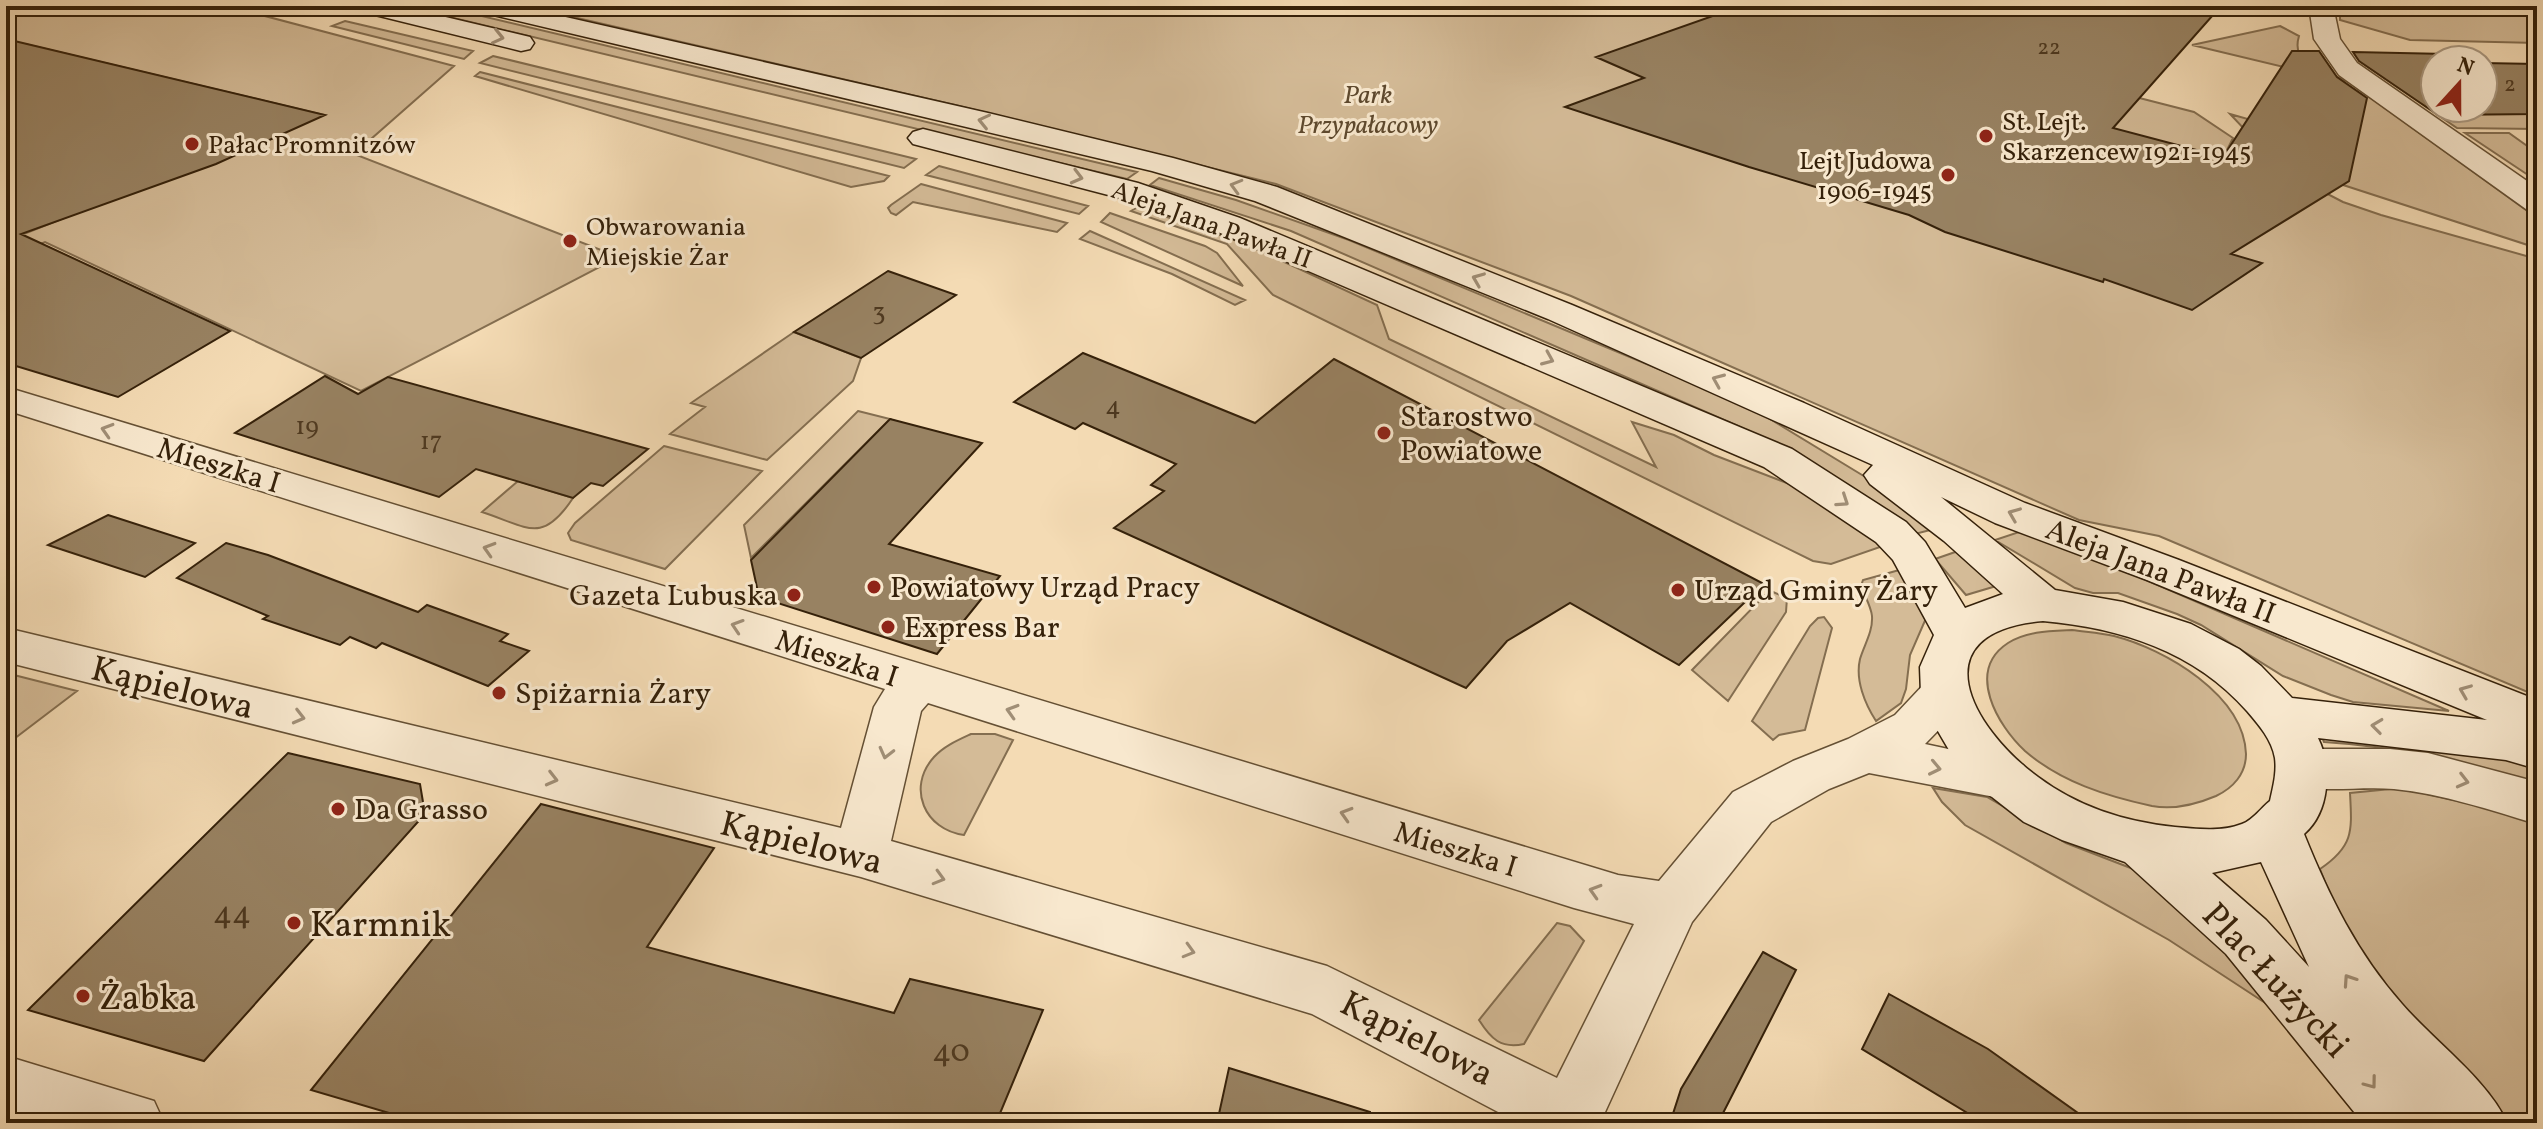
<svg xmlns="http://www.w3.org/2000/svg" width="2543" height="1129" font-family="Vollkorn,serif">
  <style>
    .green { fill: #d4bb97; stroke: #846e50; stroke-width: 2 }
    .building { fill: #988262; stroke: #35210a; stroke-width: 2 }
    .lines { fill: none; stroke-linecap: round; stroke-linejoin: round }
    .street-casing { stroke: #655034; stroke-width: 3 }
    .secondary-casing { stroke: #35210a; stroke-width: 3 }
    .street { fill: #f8e8ce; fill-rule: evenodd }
    .secondary { fill: #f8e8ce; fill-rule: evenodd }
    .oneway { stroke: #a08e76 }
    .poi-dot { fill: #8f2418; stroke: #f8e8ce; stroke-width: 3 }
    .labels { text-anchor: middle; stroke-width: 6; stroke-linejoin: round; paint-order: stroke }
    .far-number-label { font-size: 22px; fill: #4e3920 }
    .far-park-label { font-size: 26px; font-style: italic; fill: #5d482d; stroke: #f8e8ce }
    .far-poi-label { font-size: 26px; fill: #35210a; stroke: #f8e8ce; text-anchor: start }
    .far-street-label { font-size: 26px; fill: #35210a; stroke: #f8e8ce }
    .number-label { font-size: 26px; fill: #4e3920 }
    .poi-label { font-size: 30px; fill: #35210a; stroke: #f8e8ce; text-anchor: start }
    .street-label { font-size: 30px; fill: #35210a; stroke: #f8e8ce }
    .near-number-label { font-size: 32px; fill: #4e3920 }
    .near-street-label { font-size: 36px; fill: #35210a; stroke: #f8e8ce }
    .near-poi-label { font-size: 36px; fill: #35210a; stroke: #f8e8ce; text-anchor: start }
  </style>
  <rect width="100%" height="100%" fill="#f4dbb4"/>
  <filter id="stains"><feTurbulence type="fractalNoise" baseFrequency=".0025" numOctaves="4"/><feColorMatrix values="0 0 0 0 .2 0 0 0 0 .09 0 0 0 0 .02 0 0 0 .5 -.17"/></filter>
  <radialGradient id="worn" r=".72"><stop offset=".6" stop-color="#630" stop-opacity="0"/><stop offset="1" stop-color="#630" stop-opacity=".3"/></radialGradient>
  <path class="green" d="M6,6H227L454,66L354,154L619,257L361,391L45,242L6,257V241L324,115L25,44H6Z
    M403,6H440L1137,172L1127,179Z
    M525,6H1780L2194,112L2233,138L2225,154L2274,166L2343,202L2381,215L2537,259V696L2159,536L2079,520L1571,296L1276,184L955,105Z
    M2340,6H2537V43L2410,40L2340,20Z
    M345,21L473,51L464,59L332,26Z
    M2280,26L2299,36C2294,52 2302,62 2313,74L2192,45Z
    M493,56L916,159L904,168L480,63Z
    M480,72L889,176L884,181L851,187L475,76Z
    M2326,73L2349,82L2537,218V248L2337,183L2247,132L2230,114L2258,122Z
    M2537,107V129L2457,128L2438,115L2483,108Z
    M2465,133H2509L2537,153V181Z
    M939,166L1088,206L1079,214L926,175Z
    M1159,178L1236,200L1349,240L1752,408L1867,478L1938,528L1911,535L1804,458L1738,426L1291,231L1150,185Z
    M921,184L1067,223L1057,232L913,202L896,215L891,213L888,208L891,205Z
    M1138,207L1243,243L1377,305L1389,339L1656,467L1632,422L1674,435L1714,455L1800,488L1883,546L1831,564L1813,561L1273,295L1227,244L1131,211Z
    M1110,213L1205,246L1217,253L1243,286L1101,222Z
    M1090,231L1245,300L1235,305L1172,274L1080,239Z
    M794,332L861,358L853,381L767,460L670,434L705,407L691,403Z
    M858,411L890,419L751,558L744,525Z
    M664,446L762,471L665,569L571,540L568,533L575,523Z
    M518,481L573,498C542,545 528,527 482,512Z
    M2028,529L2449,711L2353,702L2331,695L2283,676L2201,625L2177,614L2118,593H2093L2075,588L1995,540Z
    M1964,549L2003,584L1966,595L1935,559Z
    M1903,569L1927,616L1910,655L1906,689L1901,703L1876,721C1865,704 1855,680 1860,659C1864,645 1873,632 1872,616C1871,606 1864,595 1861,586L1863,580Z
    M1773,592L1787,598L1786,612L1728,701L1692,670L1765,595Z
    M1824,617L1832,628L1805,730L1779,735L1773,740L1752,721L1810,626L1818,618Z
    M2072,630C2086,632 2101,633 2114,636C2165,649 2244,695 2246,754C2246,774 2233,788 2216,796C2197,804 2173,810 2152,806C2106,796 2061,782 2025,751C1998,726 1965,671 2008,643C2027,631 2051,631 2072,630Z
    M6,673L77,691L6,745Z
    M2317,725L2537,760V783C2467,764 2397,746 2324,742Z
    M971,734H995L1013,740L964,835C925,830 906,788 934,757C944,746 958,740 971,734Z
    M1933,788L1987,797L2066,843L2141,872L2194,915L2276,1010L2169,940L1965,825L1942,802Z
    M2401,788L2537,819V1123H2502L2371,968L2338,916L2320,869C2354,846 2352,831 2350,793Z
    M1557,923L1570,926L1584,941L1524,1044C1501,1049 1491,1039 1479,1020Z"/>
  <path class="building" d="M1741,6H2221L2113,128L2223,157L2292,51H2319L2337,77L2367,98L2349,181L2231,254L2262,263L2192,310L2104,279L2103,282L1945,232L1909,215L1749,167L1565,107L1644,78L1596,57Z
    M6,39L325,115L216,164L21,234L230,331L118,397L6,363Z
    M2353,52L2447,54L2456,60H2435V108H2483V63L2537,64V114L2438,115L2359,61Z
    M888,271L956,295L861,358L794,332Z
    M1083,353L1255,423L1334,359L1764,584L1679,665L1570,603L1507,641L1466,688L1114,528L1164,491L1151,485L1176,464L1083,423L1075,429L1014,402Z
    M325,376L358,394L388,377L648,449L603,486L591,483L573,498L476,469L439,497L235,433Z
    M890,419L982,443L889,544L1000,576L937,654L759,597L751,560Z
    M108,515L195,543L145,577L48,545Z
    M226,543L268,555L418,612L427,605L508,634L500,641L529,651L488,686L382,643L376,648L350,637L340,645L263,619L268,616L177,578Z
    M288,753L420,784L425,814L204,1061L28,1010Z
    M541,804L714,848L647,947L894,1013L910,979L1043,1010L996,1123H423L311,1090Z
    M1763,952L1796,970L1718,1123H1670L1681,1089Z
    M1889,994L1988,1049L2092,1123H1984L1862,1049Z
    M1229,1068L1370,1112L1369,1123H1217Z"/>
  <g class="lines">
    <defs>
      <path id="street" d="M2309,6H2333L2340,39L2357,63L2537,188V211L2526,209L2339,75L2314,39Z
        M6,387L1618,875L1659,881L1733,792L1793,761L1848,739L1895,715L1927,681L1944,676L1961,681L1968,694L1961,707L1925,744L2023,765L2031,779L2023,793L2005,799L1869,773L1829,789L1771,822L1692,922L1600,1123H1519L1312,1014L861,877L6,662V628L841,828L874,707L885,689L6,410ZM928,703L1574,908L1634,924L1557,1078L1327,966L891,841L921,711Z
        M2302,749H2390L2428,753L2537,782V824C2490,810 2443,794 2394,789C2357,786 2319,794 2284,783L2276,769L2284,755Z
        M6,1056L154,1101L164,1123H34L6,1114Z"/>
      <path id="secondary" d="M356,6H399L530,37L534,43L530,49L521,51L359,11Z
        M473,6H517L988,113L1173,158L1277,187L1572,305L1804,403L2025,503L2179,560L2537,700V769L2506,760L2318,738C2332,766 2330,812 2304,834C2329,896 2357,953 2402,1004C2433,1040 2489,1081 2507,1123H2363L2226,954L2125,862L2062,840L2024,822L1978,786L1956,762L1932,721L1921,694L1920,667L1934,635L1893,560L1876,542L1764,467L1218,232L1116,197L913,144L908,138L913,132L923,129L1138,183L1240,218L1792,449L1906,522L1925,542L1965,608L2003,594L1944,541L1870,484L1864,475L1873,465L1548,319L1255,201L1152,171L485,13L476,11ZM1941,497L1995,523L2147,580L2487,720L2292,698L2261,666L2239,649L2191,624L2123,602L2055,590ZM2043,621C2121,628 2194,651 2247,711C2259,725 2272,740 2275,758C2277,773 2273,787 2270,801C2261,808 2253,820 2242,824C2222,832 2196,829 2175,827C2126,822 2078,807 2038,777C1971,728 1918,632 2043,621ZM2261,862L2309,967L2266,920L2212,873Z"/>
    </defs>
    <use href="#street" class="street-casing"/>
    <use href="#secondary" class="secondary-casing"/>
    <use href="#street" class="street"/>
    <use href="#secondary" class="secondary"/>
  </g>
  <defs><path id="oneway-chevron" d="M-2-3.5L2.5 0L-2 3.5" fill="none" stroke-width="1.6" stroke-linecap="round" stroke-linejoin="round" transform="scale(2)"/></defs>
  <g class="oneway">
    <use href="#oneway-chevron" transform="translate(498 37) rotate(13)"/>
    <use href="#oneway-chevron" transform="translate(984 121) rotate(-167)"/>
    <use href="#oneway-chevron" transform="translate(1077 177) rotate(15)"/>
    <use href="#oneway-chevron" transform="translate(1236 186) rotate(-164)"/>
    <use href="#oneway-chevron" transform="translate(1478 279) rotate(-158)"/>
    <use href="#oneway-chevron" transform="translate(1548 359) rotate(23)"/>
    <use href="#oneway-chevron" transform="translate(1718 380) rotate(-157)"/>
    <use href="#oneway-chevron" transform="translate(107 430) rotate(-163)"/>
    <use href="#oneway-chevron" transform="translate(1843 501) rotate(34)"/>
    <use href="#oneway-chevron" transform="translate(2014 514) rotate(-158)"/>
    <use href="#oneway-chevron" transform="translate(489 549) rotate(-163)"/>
    <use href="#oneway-chevron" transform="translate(737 626) rotate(-162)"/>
    <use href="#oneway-chevron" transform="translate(2465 691) rotate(-158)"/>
    <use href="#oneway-chevron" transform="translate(1012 711) rotate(-163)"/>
    <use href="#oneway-chevron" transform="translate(299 717) rotate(14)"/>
    <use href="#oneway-chevron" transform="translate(2377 726) rotate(-173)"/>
    <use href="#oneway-chevron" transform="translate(886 753) rotate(104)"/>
    <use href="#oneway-chevron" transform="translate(1935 768) rotate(12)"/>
    <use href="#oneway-chevron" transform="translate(552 779) rotate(14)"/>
    <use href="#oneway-chevron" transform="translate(2463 781) rotate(14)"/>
    <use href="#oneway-chevron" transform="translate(1346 814) rotate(-163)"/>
    <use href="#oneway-chevron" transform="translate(939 878) rotate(16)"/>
    <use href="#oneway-chevron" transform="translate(1595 891) rotate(-163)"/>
    <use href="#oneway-chevron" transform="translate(1189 951) rotate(16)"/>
    <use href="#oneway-chevron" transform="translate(2349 980) rotate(-124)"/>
    <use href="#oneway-chevron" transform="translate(2371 1083) rotate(53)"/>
  </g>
  <g class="poi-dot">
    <circle cx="1986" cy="136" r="8"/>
    <circle cx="192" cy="144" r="8"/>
    <circle cx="1948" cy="175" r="8"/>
    <circle cx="570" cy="241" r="8"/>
    <circle cx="1384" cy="433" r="8"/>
    <circle cx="874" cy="587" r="8"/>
    <circle cx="1678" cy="590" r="8"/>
    <circle cx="794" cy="595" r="8"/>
    <circle cx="888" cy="627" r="8"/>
    <circle cx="499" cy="693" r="8"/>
    <circle cx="338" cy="809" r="8"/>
    <circle cx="294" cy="923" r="8"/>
    <circle cx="83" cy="996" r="8"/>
  </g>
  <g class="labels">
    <g class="far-number-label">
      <text x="2049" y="54">22</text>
      <text x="2510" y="91">2</text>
    </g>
    <g class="far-park-label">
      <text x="1368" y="103">Park<tspan x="1368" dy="30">Przypałacowy</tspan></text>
    </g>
    <g class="far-poi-label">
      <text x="2002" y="130">St. Lejt.<tspan x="2002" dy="30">Skarzencew 1921-1945</tspan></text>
      <text x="208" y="153">Pałac Promnitzów</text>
      <text x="1932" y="169" text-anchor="end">Lejt Judowa<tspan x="1932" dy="30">1906-1945</tspan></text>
      <text x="586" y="235">Obwarowania<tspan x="586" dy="30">Miejskie Żar</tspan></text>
    </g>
    <g class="far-street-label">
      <text transform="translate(1212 224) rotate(20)" y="9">Aleja Jana Pawła II</text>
    </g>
    <g class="number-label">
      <text x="879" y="320">3</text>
      <text x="1113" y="414">4</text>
      <text x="307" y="434">19</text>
      <text x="431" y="449">17</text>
    </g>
    <g class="poi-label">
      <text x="1400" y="426">Starostwo<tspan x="1400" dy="34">Powiatowe</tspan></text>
      <text x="890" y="597">Powiatowy Urząd Pracy</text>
      <text x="1694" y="600">Urząd Gminy Żary</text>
      <text x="778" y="605" text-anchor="end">Gazeta Lubuska</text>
      <text x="904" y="637">Express Bar</text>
      <text x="515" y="703">Spiżarnia Żary</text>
      <text x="354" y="819">Da Grasso</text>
    </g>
    <g class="street-label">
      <text transform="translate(219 465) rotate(17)" y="10">Mieszka I</text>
      <text transform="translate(2161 571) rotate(21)" y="10">Aleja Jana Pawła II</text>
      <text transform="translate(837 658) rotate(18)" y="10">Mieszka I</text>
      <text transform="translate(1456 849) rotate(17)" y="10">Mieszka I</text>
    </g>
    <g class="near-number-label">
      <text x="232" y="923">44</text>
      <text x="951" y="1061">40</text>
    </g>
    <g class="near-street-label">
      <text transform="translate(173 686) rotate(14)" y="13">Kąpielowa</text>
      <text transform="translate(802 841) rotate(14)" y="13">Kąpielowa</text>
      <text transform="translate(2277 979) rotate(47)" y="13">Plac Łużycki</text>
      <text transform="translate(1418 1037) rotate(27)" y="13">Kąpielowa</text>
    </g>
    <g class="near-poi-label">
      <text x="310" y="936">Karmnik</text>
      <text x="99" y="1009">Żabka</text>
    </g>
  </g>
  <rect width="2543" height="1129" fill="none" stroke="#f4dbb4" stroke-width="32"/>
  <rect x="8" y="8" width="2527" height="1113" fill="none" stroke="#35210a" stroke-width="4"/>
  <rect x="16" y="16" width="2511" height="1097" fill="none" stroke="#35210a" stroke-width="2"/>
  <g transform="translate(2459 84) rotate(21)"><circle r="38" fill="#f8e8ce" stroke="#aa9880" stroke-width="2"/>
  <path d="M0-6L14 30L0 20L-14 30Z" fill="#8f2418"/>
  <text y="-12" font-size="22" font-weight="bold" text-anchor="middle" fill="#35210a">N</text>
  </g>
  <rect width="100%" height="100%" filter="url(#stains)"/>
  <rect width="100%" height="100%" fill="url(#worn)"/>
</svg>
